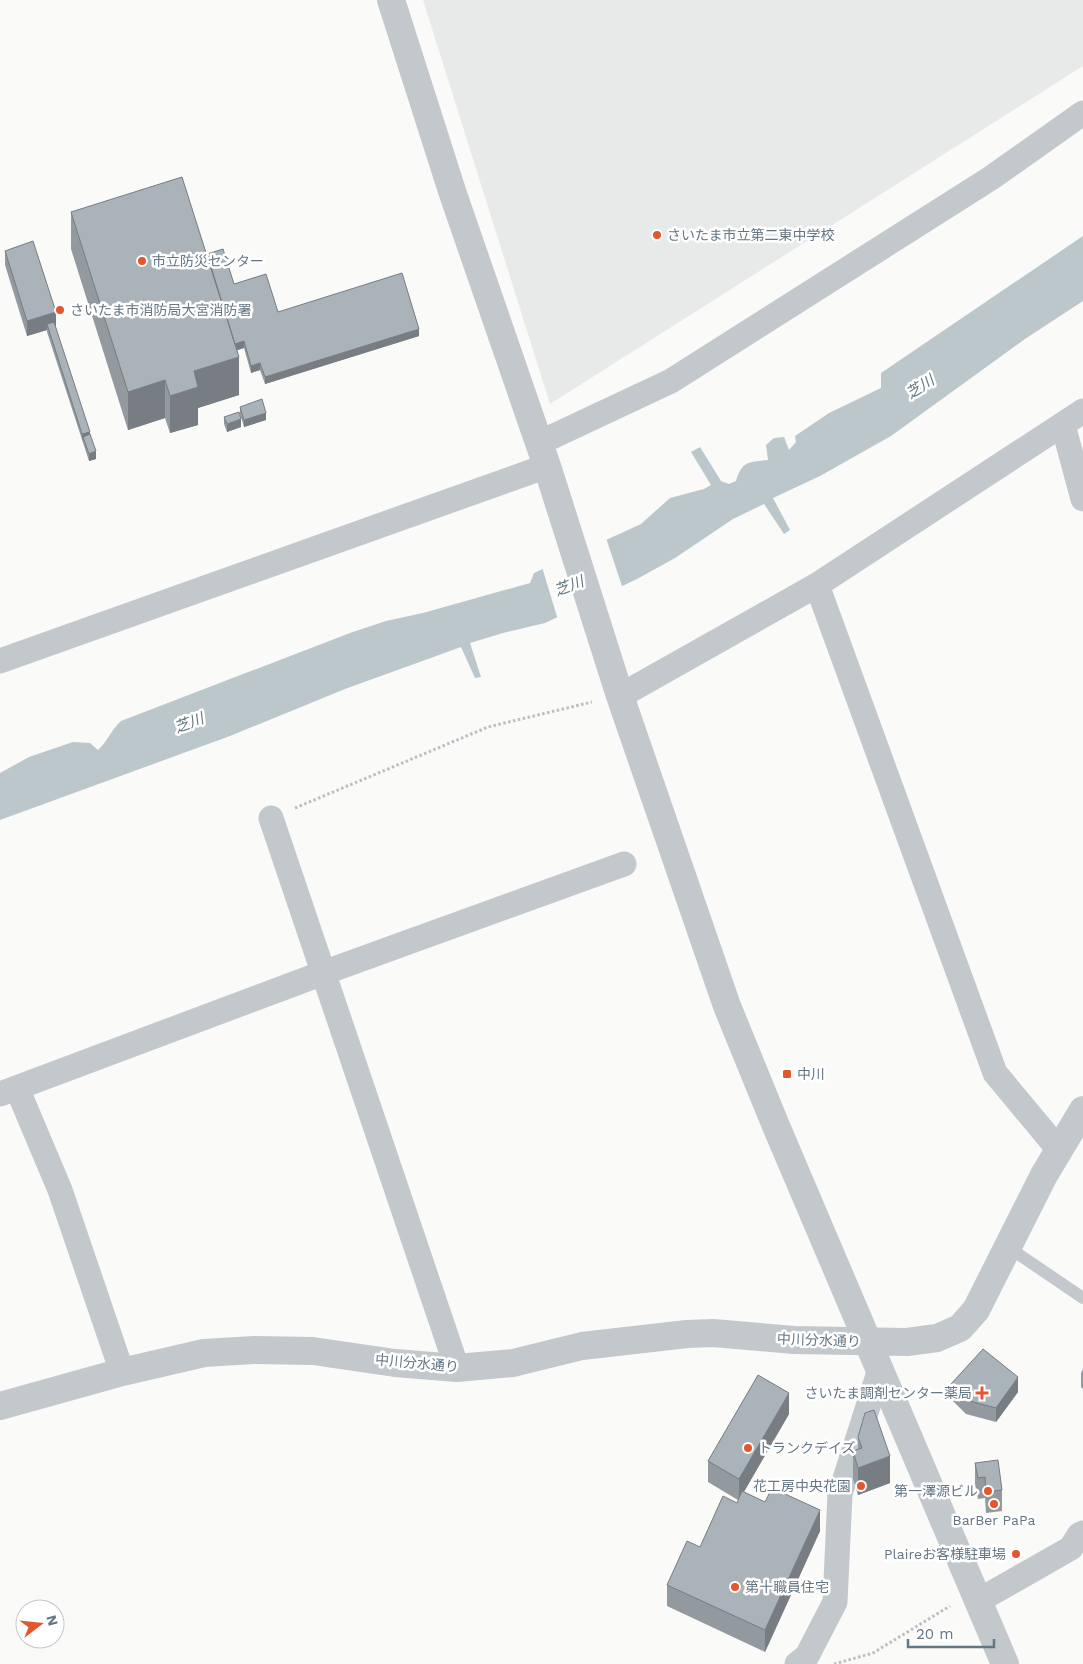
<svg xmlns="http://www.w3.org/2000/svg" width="1083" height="1664" font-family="'Work Sans','Noto Sans JP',sans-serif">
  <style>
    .built { fill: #e8e9e9 }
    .water { fill: #bbc7cb }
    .pier { fill: #fafaf8 }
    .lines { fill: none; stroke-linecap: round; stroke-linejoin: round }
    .path { stroke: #bbbfc2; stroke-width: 3; stroke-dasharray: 2.5 2.5; stroke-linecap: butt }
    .service { stroke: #c3c8cc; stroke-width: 12 }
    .minor { stroke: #c3c8cc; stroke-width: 25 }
    .tertiary { stroke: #c3c8cc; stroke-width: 28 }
    .wall { fill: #929a9f }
    .shaded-wall { fill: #777d82 }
    .building { fill: #aab3b9; stroke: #777d82 }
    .poi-dot { fill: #e4572e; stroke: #fff; stroke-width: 2 }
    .labels { text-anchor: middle; stroke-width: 5; stroke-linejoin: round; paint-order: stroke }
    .poi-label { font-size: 14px; fill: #657683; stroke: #fff; text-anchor: start }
    .street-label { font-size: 14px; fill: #657683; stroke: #fff }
    .water-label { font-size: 15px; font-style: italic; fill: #60757c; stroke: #fff }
  </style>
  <rect width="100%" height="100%" fill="#fafaf8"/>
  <path class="built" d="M423,0H1083V66L550,404Z"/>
  <path class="water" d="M1083,236V301L1025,339L891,436L820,476L773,498L790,530L784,534L764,504L733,519L675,558L637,579L545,623L503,633L470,643L481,677L475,678L461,647L345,689L230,736L0,820V773L29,757L73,742L90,743L98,750C108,741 111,730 121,721L350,633L386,621L423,613L530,583L534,573L641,524L670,498L704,489L711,485L691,452L700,447L721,481L729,484L736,481C742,461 748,462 768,460L766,445L774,438L784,437L789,450L796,442L795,436L829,413L881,388V373Z"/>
  <path class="pier" d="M606,538L623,589L558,620L542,567Z"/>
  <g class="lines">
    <path class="path" d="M295,808L488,727L592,702
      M834,1664L873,1653L950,1606"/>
    <path class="service" d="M1008,1247L1083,1298"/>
    <path class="minor" d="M1063,425L1083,499
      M539,443L671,381L991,178L1083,113
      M817,585L995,1073L1059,1150
      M0,661L547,466
      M620,696L817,585L1083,411
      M271,818L457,1368
      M17,1088L60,1190L122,1372
      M0,1094L323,973L624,864
      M978,1601L1071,1548L1079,1535L1083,1533
      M797,1664L807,1656L835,1602L840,1494L880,1369"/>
    <path class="tertiary" d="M391,0L453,194L547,466L620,696L727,1006L776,1126L1005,1664
      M0,1406L122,1372L204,1353L254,1350L313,1351L395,1363L457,1368L513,1363L582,1346L687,1334L713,1333L794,1340L907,1342L937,1338L960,1328L976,1310L1044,1175L1083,1110"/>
  </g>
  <path class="wall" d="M71,212L207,254L234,284L278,312L419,336L265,384L260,370L251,373L244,348L237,350L239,395L198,408V425L170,433L165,418L128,430L71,249Z
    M5,251L56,327H55L90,434L96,459L89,461L47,332V330L27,336L5,265Z
    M240,407L266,420L244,427L240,414Z
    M224,417L241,427L227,432L224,424Z
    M1083,1369V1389L1081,1387V1373Z
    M951,1384L1018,1392L996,1422L966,1414L951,1399Z
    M789,1414L744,1492L820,1531L765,1652L667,1606V1585L700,1547L737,1503L738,1500L708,1482V1461Z
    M858,1437L890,1483L858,1495L853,1479V1451L858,1450Z
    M975,1463L1002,1490V1511L986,1513L985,1498L978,1499L975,1484Z"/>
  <path class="shaded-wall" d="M56,312V327L48,329L47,324V330L27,336V321Z
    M419,329V336L265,384V377Z
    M244,341V348L226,354V346Z
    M239,357V395L198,408V425L170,433V396L194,371Z
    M260,363V370L251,373V366Z
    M165,380V418L128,430V392Z
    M266,413V420L244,427V420Z
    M241,419V427L227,432V424Z
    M90,432V440L83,437L82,442V434Z
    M96,451V459L89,461V454Z
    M1018,1377V1392L996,1422V1408Z
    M789,1393V1414L739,1500V1479Z
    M890,1456V1483L858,1495V1468Z
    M820,1510V1531L765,1652V1630Z"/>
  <path class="building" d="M182,177L239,357L194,371L198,387L170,396L165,380L128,392L71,212Z
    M33,241L56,312L27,321L5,251Z
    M223,249L234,284L266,274L278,312L402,273L419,329L265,377L260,363L251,366L244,341L235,344L207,254Z
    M54,322L90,432L82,434L47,324Z
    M262,399L266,413L244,420L240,407Z
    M239,412L241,419L227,424L224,417Z
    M90,434L96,451L89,454L83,437Z
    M983,1349L1018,1377L996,1408L966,1400L951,1384Z
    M758,1375L789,1393L739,1479L708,1461Z
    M874,1410L890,1456L858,1468L853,1451L862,1448L858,1437L865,1413Z
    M998,1460L1002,1490L986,1492L985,1477L978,1478L975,1463Z
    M772,1488L820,1510L765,1630L667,1585L687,1541L700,1547L723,1496L737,1503L742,1491L765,1502Z"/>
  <g class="poi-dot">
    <circle cx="657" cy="235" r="5"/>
    <circle cx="142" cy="261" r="5"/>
    <circle cx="60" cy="310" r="5"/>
    <rect x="782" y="1069" width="10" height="10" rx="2.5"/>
    <path d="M979.5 1385.5h5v5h5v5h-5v5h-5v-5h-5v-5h5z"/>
    <circle cx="748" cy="1448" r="5"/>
    <circle cx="861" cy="1486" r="5"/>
    <circle cx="988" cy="1491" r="5"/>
    <circle cx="994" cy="1504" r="5"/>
    <circle cx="1016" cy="1554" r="5"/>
    <circle cx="735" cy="1587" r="5"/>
  </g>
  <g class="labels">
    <g class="poi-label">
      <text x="667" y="240">さいたま市立第二東中学校</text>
      <text x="152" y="266">市立防災センター</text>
      <text x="70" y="315">さいたま市消防局大宮消防署</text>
      <text x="797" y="1079">中川</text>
      <text x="972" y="1398" text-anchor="end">さいたま調剤センター薬局</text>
      <text x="758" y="1453">トランクデイズ</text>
      <text x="851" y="1491" text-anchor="end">花工房中央花園</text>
      <text x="978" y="1496" text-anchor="end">第一澤源ビル</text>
      <text x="994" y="1525" text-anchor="middle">BarBer PaPa</text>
      <text x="1006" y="1559" text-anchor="end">Plaireお客様駐車場</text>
      <text x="745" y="1592">第十職員住宅</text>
    </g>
    <g class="street-label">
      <text transform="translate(819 1340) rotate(2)" y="5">中川分水通り</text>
      <text transform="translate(417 1363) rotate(5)" y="5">中川分水通り</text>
    </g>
    <g class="water-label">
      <text transform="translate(920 387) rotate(-33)" y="5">芝川</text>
      <text transform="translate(569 586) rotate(-21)" y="5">芝川</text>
      <text transform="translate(189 723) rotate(-21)" y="5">芝川</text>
    </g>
  </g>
  <g transform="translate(40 1624) rotate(74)"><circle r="24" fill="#ffffff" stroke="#c1c8cd"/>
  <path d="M0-4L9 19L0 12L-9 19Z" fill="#e4572e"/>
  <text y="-8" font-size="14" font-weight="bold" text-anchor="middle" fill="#657683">N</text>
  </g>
  <path d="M908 1639v8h86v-8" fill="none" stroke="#657683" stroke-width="2.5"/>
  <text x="916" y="1639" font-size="15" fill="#657683" stroke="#ffffff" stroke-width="4" paint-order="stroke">20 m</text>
</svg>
